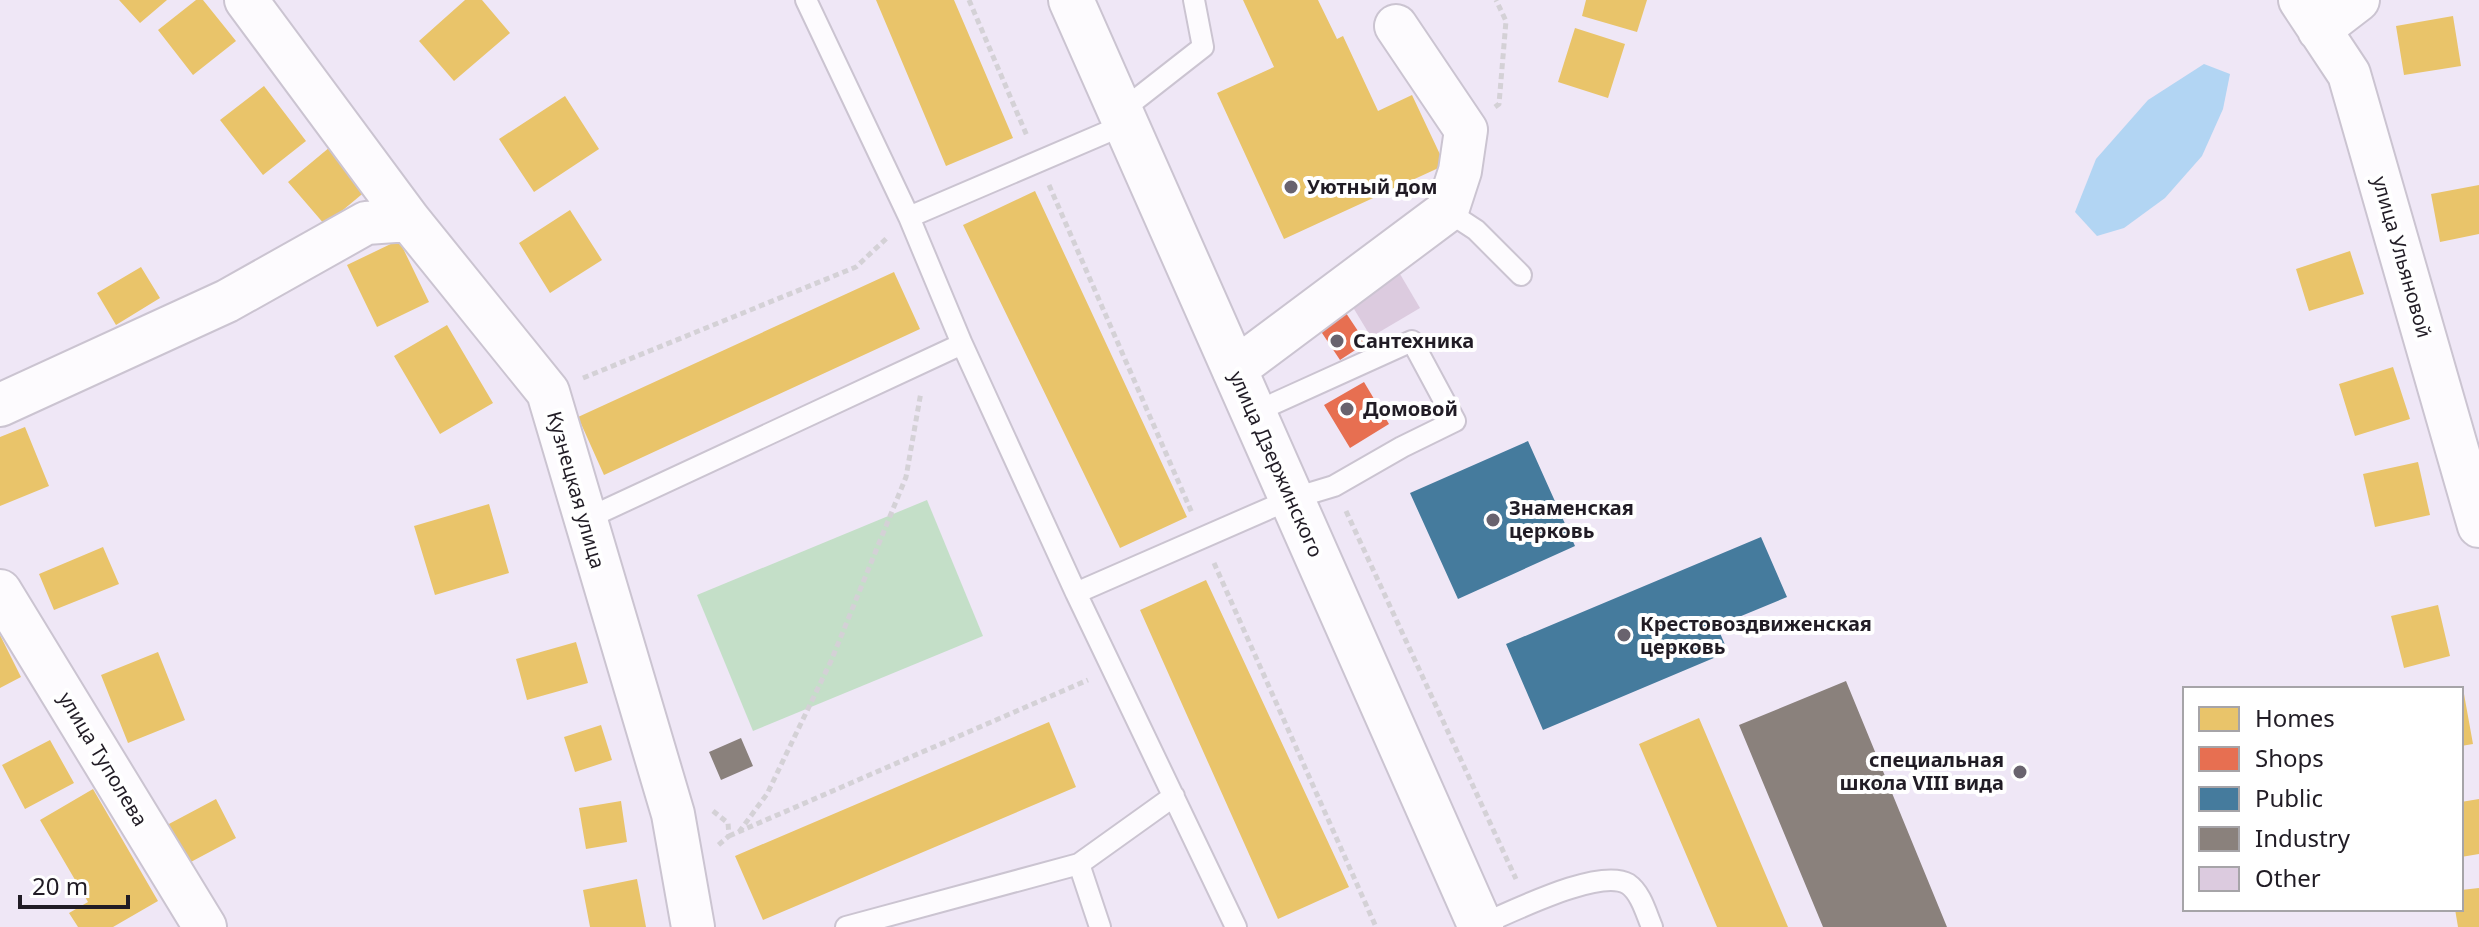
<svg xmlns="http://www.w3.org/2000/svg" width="2479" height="927" font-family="'Noto Sans',sans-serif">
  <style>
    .green { fill: #c4dfc8 }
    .water { fill: #b2d5f3 }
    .homes { fill: #e9c46a }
    .shops { fill: #e76f51 }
    .public { fill: #457b9d }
    .industry { fill: #8a817c }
    .building { fill: #dccbdf }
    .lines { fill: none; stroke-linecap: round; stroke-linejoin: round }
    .lane-casing { stroke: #cbc4d1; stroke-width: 24 }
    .street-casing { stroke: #cbc4d1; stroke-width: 46 }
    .secondary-casing { stroke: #cbc4d1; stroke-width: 48 }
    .path { stroke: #d4d1d6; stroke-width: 5; stroke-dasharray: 6 4; stroke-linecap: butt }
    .lane { stroke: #fdfbfe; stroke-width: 20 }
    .street { stroke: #fdfbfe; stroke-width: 42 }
    .secondary { stroke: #fdfbfe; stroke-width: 44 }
    .poi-dot { fill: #69636e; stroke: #fff; stroke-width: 3 }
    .labels { text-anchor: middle; stroke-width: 8; stroke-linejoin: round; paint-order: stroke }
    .poi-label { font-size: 20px; font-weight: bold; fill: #211c25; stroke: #fff; text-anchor: start }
    .street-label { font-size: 20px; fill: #211c25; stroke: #fff }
  </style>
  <rect width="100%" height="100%" fill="#efe7f6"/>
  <path class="green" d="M927,500L983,636L753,731L697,595Z"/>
  <path class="water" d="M2204,64L2230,74L2223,109L2202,156L2165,198L2124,228L2097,236L2075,212L2096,159L2148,100Z"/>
  <path class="homes" d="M119,0H167L140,23Z
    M196,0H203L236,41L193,75L158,30Z
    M465,0H482L510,33L454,81L419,41Z
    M876,0H954L1013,138L946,166Z
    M1243,0H1318L1337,39L1343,36L1378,111L1412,95L1445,165L1284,239L1217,93L1274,67Z
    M1586,0H1647L1637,32L1582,16Z
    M2453,16L2461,66L2404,75L2396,26Z
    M1575,28L1625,44L1608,98L1558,82Z
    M264,86L306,141L263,175L220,120Z
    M565,96L599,149L534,192L499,139Z
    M330,147L367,190L325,225L288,182Z
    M2479,185V234L2440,242L2431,194Z
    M1035,191L1187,517L1120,548L963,225Z
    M570,210L602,260L550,293L519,243Z
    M399,240L429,302L377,327L347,265Z
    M2350,251L2364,294L2309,311L2296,269Z
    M141,267L160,298L116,325L97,293Z
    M894,272L920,329L604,475L578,417Z
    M447,325L493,403L440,434L394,356Z
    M2393,367L2410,419L2355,436L2339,384Z
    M25,427L49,486L0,506V437Z
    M2418,462L2430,515L2375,527L2363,474Z
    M489,504L509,573L435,595L414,526Z
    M103,547L119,584L54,610L39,574Z
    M1206,580L1349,887L1278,919L1140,610Z
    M2438,605L2450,656L2404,668L2391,616Z
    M0,635L21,677L0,688Z
    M576,642L588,683L527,700L516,659Z
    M158,652L185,720L128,743L101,675Z
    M2461,694H2464L2473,744L2461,746Z
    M1699,718L1788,927H1717L1639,744Z
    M1049,722L1076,787L763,920L735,856Z
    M601,725L612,760L575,772L564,737Z
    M50,740L74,783L25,809L2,765Z
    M93,789L158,901L113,927H78L69,913L88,902L40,820Z
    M216,799L236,838L187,864L167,825Z
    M2479,799V854L2461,857V802Z
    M621,801L627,842L586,849L579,808Z
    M637,879L646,927H590L583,890Z
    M2479,888V927H2458L2455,909H2461V890Z"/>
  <path class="shops" d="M1344,310L1366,343L1340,360L1318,327Z
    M1364,382L1389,424L1350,448L1324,405Z"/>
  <path class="public" d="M1528,441L1575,546L1458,599L1410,493Z
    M1761,537L1787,597L1717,626L1728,652L1543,730L1506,644Z"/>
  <path class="industry" d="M1846,681L1947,927H1823L1739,725Z
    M741,738L753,766L721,780L709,752Z"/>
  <path class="building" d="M1400,274L1420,308L1371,337L1351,304Z"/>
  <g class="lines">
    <defs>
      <path id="lane" d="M806,0L909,217L1126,124
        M1120,112L1203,47L1194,0
        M1447,211L1476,230L1521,275
        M909,217L962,344L1076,593L1291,499L1334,486L1402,447L1455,421L1412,341L1253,413
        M584,520L962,344
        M1076,593L1236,927
        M1079,864L1100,927
        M1480,925C1510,913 1599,867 1628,884C1641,893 1646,913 1652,927
        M846,927L1079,864L1174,796"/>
      <path id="street" d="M246,0L409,220L548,392L673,814L693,927
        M2300,0L2349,74L2479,526
        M2319,30L2358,0
        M1234,370L1447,211L1460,171L1466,130L1396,26
        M0,405L227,301L366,223L409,220
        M0,591L205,927"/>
      <path id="secondary" d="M1071,0L1481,927"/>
    </defs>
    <use href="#lane" class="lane-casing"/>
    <use href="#street" class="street-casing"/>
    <use href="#secondary" class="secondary-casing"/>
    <path class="path" d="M969,0L1027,136
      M1495,107L1499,104L1506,21L1496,0
      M1049,185L1192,513
      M583,378L856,267L888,237
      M1346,511L1516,879
      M1214,563L1376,927
      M713,811L728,823L729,836L716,847
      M739,832L767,794L831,661L906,477L921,392
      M729,836L1088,680"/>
    <use href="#lane" class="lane"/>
    <use href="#street" class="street"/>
    <use href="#secondary" class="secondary"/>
  </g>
  <g class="poi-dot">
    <circle cx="1291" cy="187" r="8"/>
    <circle cx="1337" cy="341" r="8"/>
    <circle cx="1347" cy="409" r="8"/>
    <circle cx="1493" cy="520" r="8"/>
    <circle cx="1624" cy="635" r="8"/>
    <circle cx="2020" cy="772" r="8"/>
  </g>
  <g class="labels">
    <g class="poi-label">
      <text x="1307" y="194">Уютный дом</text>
      <text x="1353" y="348">Сантехника</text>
      <text x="1363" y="416">Домовой</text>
      <text x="1509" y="515">Знаменская<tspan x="1509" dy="23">церковь</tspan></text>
      <text x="1640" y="631">Крестовоздвиженская<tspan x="1640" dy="23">церковь</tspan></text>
      <text x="2004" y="767" text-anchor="end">специальная<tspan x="2004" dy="23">школа VIII вида</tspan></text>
    </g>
    <g class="street-label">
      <text transform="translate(2402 257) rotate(74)" y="7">улица Ульяновой</text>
      <text transform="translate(1276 464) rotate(66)" y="7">улица Дзержинского</text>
      <text transform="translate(576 490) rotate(74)" y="7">Кузнецкая улица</text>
      <text transform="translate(103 759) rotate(59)" y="7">улица Туполева</text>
    </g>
  </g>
  <rect x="2183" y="687" width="280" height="224" fill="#ffffff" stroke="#a6a4a8" stroke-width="2"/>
  <rect x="2199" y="707" width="40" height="24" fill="#e9c46a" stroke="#a6a4a8" stroke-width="2"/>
  <text x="2255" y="727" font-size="24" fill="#211c25">Homes</text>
  <rect x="2199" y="747" width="40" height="24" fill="#e76f51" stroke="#a6a4a8" stroke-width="2"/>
  <text x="2255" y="767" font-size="24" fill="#211c25">Shops</text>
  <rect x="2199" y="787" width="40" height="24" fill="#457b9d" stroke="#a6a4a8" stroke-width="2"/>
  <text x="2255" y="807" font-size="24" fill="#211c25">Public</text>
  <rect x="2199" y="827" width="40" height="24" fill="#8a817c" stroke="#a6a4a8" stroke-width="2"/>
  <text x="2255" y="847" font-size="24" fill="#211c25">Industry</text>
  <rect x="2199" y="867" width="40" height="24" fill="#dccbdf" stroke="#a6a4a8" stroke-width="2"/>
  <text x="2255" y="887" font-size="24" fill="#211c25">Other</text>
  <path d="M20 895v12h108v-12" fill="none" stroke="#211c25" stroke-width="4"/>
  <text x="32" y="895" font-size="24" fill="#211c25" stroke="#ffffff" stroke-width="6" paint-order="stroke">20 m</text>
</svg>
